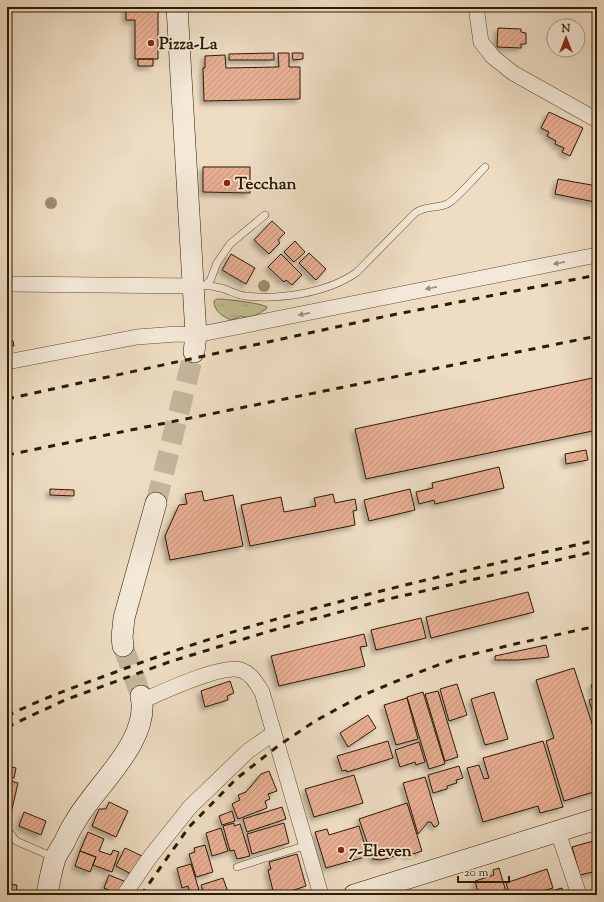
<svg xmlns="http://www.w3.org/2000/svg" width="604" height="902" font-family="'Sorts Mill Goudy',serif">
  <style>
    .grass { fill: url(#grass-tufts); stroke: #766c48 }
    .building { fill: url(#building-hatch); stroke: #2c1b02; filter: url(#shadow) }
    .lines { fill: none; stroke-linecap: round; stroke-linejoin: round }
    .secondary-tunnel { stroke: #c7b69c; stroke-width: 21; stroke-dasharray: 21 10; stroke-linecap: butt }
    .lane-casing { stroke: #5c4c32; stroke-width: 8 }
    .street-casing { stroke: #5c4c32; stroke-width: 16 }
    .secondary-casing { stroke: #2c1b02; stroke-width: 22 }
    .lane { stroke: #f4e9d8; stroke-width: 7 }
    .street { stroke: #f4e9d8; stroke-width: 15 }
    .secondary { stroke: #f4e9d8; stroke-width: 21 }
    .rail { stroke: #2c1b02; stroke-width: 3; stroke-dasharray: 7 7; stroke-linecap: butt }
    .tree { fill: #9c8d70 }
    .oneway { fill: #9a8c78 }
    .poi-dot { fill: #8f2418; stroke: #f4e9d8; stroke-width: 1.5 }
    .labels { text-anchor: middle; stroke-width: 3.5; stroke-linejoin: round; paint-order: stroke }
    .poi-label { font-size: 17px; font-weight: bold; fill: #2c1b02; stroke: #f4e9d8; text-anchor: start }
  </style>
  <defs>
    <pattern id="grass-tufts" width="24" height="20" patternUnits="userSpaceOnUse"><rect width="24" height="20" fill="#c1be8e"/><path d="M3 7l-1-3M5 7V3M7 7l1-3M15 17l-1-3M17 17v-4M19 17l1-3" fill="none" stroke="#a6a379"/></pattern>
    <pattern id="building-hatch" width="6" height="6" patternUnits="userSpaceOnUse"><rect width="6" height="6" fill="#e8ae93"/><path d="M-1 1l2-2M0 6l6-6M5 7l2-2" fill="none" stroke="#c7957d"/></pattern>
    <filter id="shadow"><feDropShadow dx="-3.5" dy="3.5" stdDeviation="2" flood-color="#0004"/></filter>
  </defs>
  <rect width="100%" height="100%" fill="#eeddc3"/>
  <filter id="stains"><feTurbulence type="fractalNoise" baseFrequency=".005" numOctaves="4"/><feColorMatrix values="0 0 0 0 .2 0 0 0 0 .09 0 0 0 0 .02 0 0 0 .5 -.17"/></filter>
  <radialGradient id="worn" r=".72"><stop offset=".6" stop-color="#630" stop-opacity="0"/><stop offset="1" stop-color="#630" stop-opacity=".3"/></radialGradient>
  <path class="grass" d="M217,299C226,299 261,303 267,307L266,309C258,314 251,320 241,316L231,320C222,316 214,311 214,301Z"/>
  <path class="building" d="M126,7H158V59H135V20H126Z
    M498,28L521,29V32L526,33V44H521V48L497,47Z
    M274,53V60H229V54Z
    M278,53H289V67H300V99L204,101L203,68H205V56L225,55L226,68L279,67Z
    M292,53H303V59L293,60Z
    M138,59H153V66H138Z
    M549,112L583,128L570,156L562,152L564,148L555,144L556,141L547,136L549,132L541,128Z
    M203,167H250V193L203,192Z
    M558,179L597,186L595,202L555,194Z
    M272,221L285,233L278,240L280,243L269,254L254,240Z
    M295,241L305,252L294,262L284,252Z
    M309,253L326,269L316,280L299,263Z
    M231,254L255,268L246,284L222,270Z
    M281,254L302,275L292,285L286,280L284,282L268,267Z
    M7,338L13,341L14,346H11V349H7Z
    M597,377V430L366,479L355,429Z
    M586,450L588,460L566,464L565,454Z
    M499,467L504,488L435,504L434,500L419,504L416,492L433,488L432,483Z
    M50,489L74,490V496L50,495Z
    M410,489L415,510L369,521L364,500Z
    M202,491L204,501L233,495L243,546L170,560L165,536L179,505L187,504L185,494Z
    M333,494L335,503L355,499L357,510L353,511L355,525L250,546L241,505L281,497L284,512L316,506L314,498Z
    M528,592L534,612L431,638L426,617Z
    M421,618L426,638L376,650L371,630Z
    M364,634L367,646L360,647L365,666L279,686L271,656Z
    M546,645L549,657L518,660H495V656Z
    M574,668L597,739V791L564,801L546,741L554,738L536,680Z
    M230,681L234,693L227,696L228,700L205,707L201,691Z
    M597,683V717H594L589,700L595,698L591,685Z
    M457,684L467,715L449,721L440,689Z
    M438,691L458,757L445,761L425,694Z
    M423,692L445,764L429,769L407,697Z
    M494,692L508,739L485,745L471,699Z
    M407,698L418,739L396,745L384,705Z
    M368,715L376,728L348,747L340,733Z
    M388,741L393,758L347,772L346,770L342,771L337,756Z
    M543,741L563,807L540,813L538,806L483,822L467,768L479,765L484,779L489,778L483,758Z
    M419,742L425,762L416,765L415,762L400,767L395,750Z
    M7,766L16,768L14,778L7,777Z
    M459,766L463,778L456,780L457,783L447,786V789L433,793L428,775Z
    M269,771L277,791L268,794L270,799L265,801L267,808L238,819L232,804L240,800L238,795L246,792L261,774Z
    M354,775L363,803L314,817L305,789Z
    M425,777L439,824L437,826L434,827L431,822H428L418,834L403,783Z
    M7,780L18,783L12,809H10L8,814H7Z
    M109,802L128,811L116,837L92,826L99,809H106Z
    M407,803L422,851L407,856L405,849L399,854L389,858L380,860L373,859L359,819Z
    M282,807L286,819L247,832L243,819Z
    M232,811L235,821L222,825L219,816Z
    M24,812L46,821L41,835L19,826Z
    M234,823V826L240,824L250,856L237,859L234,850L230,851L223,826Z
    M284,823L289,843L252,854L247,834Z
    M359,826L368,856L326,868L315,832L327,829L329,835Z
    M221,828L228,851L212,856L206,833Z
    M88,832L104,839L99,851L111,855L113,850L119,852L112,872L93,865L96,857L80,851Z
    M597,840V871L580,875L572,847Z
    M205,845L213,872L196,877L189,854L195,852L194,848Z
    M125,848L142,856L133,875L116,866Z
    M80,851L96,857L90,872L75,866Z
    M297,854L306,886L279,895H274L268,870L271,869L269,862Z
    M191,864L199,890L190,893L188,886L182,888L177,868Z
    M499,868L507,895H479L475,881L494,875L493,870Z
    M547,869L553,888L539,892V895H510L506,883Z
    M109,875L124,881L118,894L104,888Z
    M223,878L229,895H205L201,885Z
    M7,884L17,885L16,895H7Z
    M562,888L564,895H541V894Z
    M199,891L200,895H186Z"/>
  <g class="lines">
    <path class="secondary-tunnel" d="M156,503L194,352
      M123,646L141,696"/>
    <defs>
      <path id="lane" d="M205,285L210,281L217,263L230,244L265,215
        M194,286C203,285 212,286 221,288C229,290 237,295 245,296C280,300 328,293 357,272L415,213C426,205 436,209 447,204C456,200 477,175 485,167
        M7,829L16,841L53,857
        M237,867L307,845"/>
      <path id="street" d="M476,7L481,42L493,57L513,73L597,120
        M7,284L194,286
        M7,362L137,337L177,334L196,335L597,255
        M142,701C162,692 222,664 241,670C252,674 256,683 262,692L321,895
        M558,832L579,895
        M124,895L150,857L190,807L248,751L274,733"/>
      <path id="secondary" d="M177,7L196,335L194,352
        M123,646L122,637L124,618L156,503
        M47,895C49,883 51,871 55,859C57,853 62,847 65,841C68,834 71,828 75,822C95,786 151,741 141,696
        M354,895L597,819"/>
    </defs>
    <use href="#lane" class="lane-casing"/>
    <use href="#street" class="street-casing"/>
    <use href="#secondary" class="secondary-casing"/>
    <use href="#lane" class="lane"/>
    <use href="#street" class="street"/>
    <use href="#secondary" class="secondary"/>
    <path class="rail" d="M7,399L387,316L597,275
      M7,455L597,336
      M7,716C41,699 77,686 113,673C270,613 434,578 597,540
      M7,727L65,700L169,662L270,631L380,601L597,551
      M141,895L189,827L236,779L278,746L315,721L361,696L409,676L457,658L515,644L597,626"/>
  </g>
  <g class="tree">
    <circle cx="51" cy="203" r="6"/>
    <circle cx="264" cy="286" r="6"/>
  </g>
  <defs><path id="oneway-solid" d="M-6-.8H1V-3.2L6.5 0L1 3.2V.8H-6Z"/></defs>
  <g class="oneway">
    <use href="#oneway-solid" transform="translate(559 263) rotate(169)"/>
    <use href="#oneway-solid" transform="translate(431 288) rotate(169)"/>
    <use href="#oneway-solid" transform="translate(304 314) rotate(169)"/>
  </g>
  <g class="poi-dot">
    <circle cx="151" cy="43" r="4"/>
    <circle cx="227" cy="183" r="4"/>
    <circle cx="341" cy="850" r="4"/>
  </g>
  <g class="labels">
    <g class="poi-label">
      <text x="159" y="49">Pizza-La</text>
      <text x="235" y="189">Tecchan</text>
      <text x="349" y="856">7-Eleven</text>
    </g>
  </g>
  <rect width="604" height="902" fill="none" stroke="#eeddc3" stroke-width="24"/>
  <rect x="8" y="8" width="588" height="886" fill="none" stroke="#2c1b02" stroke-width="2"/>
  <rect x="12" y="12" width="580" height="878" fill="none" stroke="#2c1b02"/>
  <g transform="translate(566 38)"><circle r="19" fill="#f4e9d8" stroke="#a49782"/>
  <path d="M0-3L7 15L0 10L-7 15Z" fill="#8f2418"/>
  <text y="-6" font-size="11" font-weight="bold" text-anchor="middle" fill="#2c1b02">N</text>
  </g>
  <path d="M458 876v6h51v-6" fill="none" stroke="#2c1b02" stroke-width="2"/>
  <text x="464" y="876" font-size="12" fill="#2c1b02" stroke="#f4e9d8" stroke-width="3" paint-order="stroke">20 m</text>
  <rect width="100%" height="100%" filter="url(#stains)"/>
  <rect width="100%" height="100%" fill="url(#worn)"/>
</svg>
